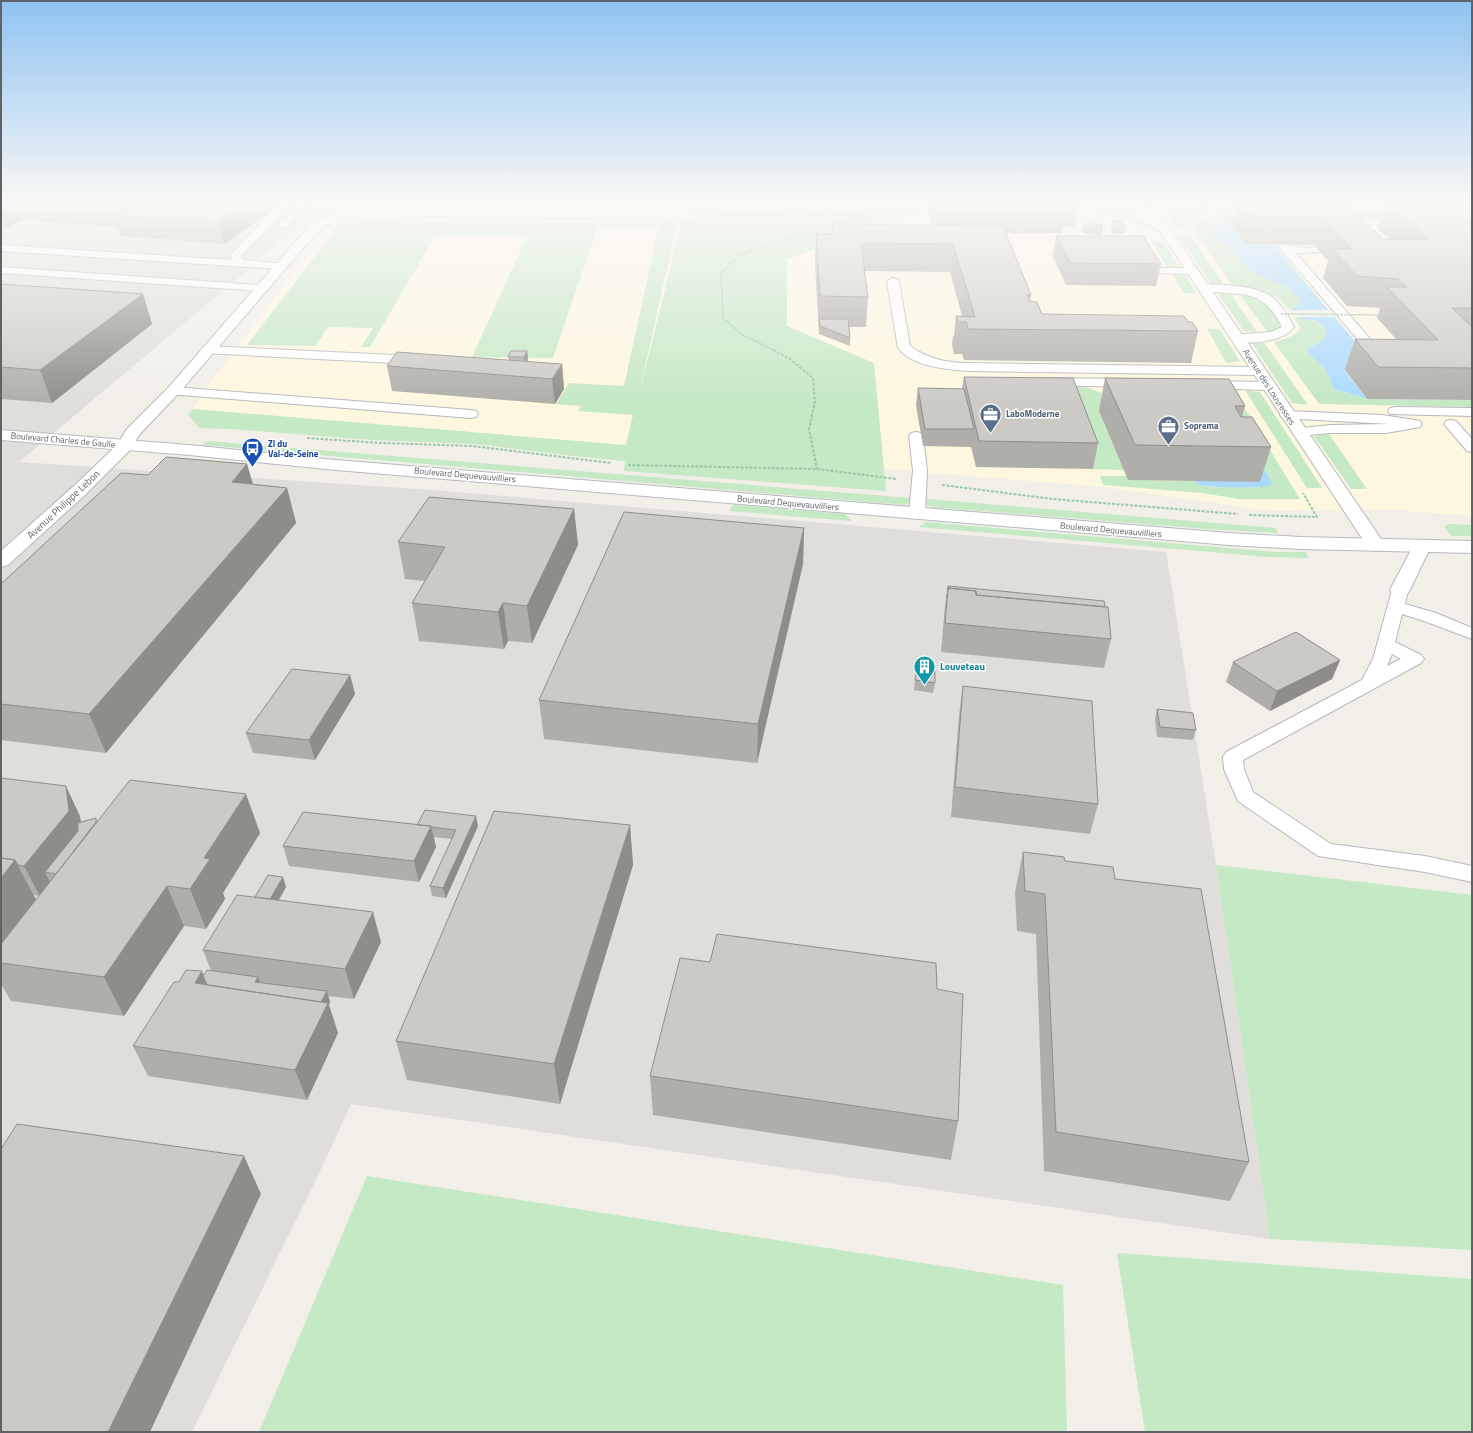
<svg xmlns="http://www.w3.org/2000/svg" width="1473" height="1433" font-family="'Titillium Web',sans-serif">
  <style>
    .commercial { fill: #fef7e0 }
    .industrial { fill: #e0deda }
    .green { fill: #c5e8c5 }
    .water { fill: #aadaff }
    .pier { fill: #f1efe8 }
    .lines { fill: none; stroke-linecap: round; stroke-linejoin: round }
    .lane-casing { stroke: #b5b8bc; stroke-width: 2 }
    .street-casing { stroke: #b5b8bc; stroke-width: 2 }
    .secondary-casing { stroke: #b6babf; stroke-width: 2 }
    .path-far1 { stroke: #9cc7a9; stroke-width: 1.5; stroke-dasharray: 2.5 1; stroke-linecap: butt }
    .path { stroke: #9cc7a9; stroke-width: 2; stroke-dasharray: 3 1.5; stroke-linecap: butt }
    .lane { fill: #fff; fill-rule: evenodd }
    .street { fill: #fff; fill-rule: evenodd }
    .secondary { fill: #fff; fill-rule: evenodd }
    .path-bridge { stroke: #9cc7a9; stroke-width: 1.5; stroke-dasharray: 2.5 1; stroke-linecap: butt }
    .wall { fill: #afaea9; fill-rule: evenodd }
    .shaded-wall { fill: #8f8d8a }
    .building { fill: #cccac5; stroke: #8f8d8a }
    .labels { text-anchor: middle; stroke-width: 3; stroke-linejoin: round; paint-order: stroke }
    .far-street-label { font-size: 9px; fill: #5f6368; stroke: #fff }
    .far-service-label { font-size: 9px; font-weight: bold; fill: #4e5e75; stroke: #fff; text-anchor: start }
    .far-transit-label { font-size: 9px; font-weight: bold; fill: #164399; stroke: #fff; text-anchor: start }
    .street-label { font-size: 10px; fill: #5f6368; stroke: #fff }
    .culture-label { font-size: 10px; font-weight: bold; fill: #0d838f; stroke: #fff; text-anchor: start }
  </style>
  <rect width="100%" height="100%" fill="#f1efe8"/>
  <path class="commercial" d="M345,205H780V210L685,209L627,445L193,409L211,382Z
    M922,205H1472V516L1394,510L1269,511L1104,487L884,469L787,326V259L922,210Z"/>
  <path class="industrial" d="M1,205H321L231,284L19,462L432,490L1166,552L1216,865L1270,1239L351,1104L324,1163L192,1432H1Z"/>
  <path class="green" d="M780,205H922V210L787,259V326L874,363L886,491L624,471L625,461L564,455L477,444L371,440L230,429L199,428L188,414L193,409L626,445L633,415L578,411L581,406L556,404L569,383L624,386L659,226H598L553,358L472,357L527,236H435L370,347H361L373,328L328,327L315,346L247,345L339,225L353,220L677,223L639,394L685,209L779,210Z
    M1087,205H1106L1118,211L1136,215L1153,227L1154,229C1141,229 1144,226 1134,222C1118,217 1100,216 1087,205Z
    M1209,205L1212,207C1209,221 1189,217 1183,229L1174,230L1170,221C1176,212 1198,207 1209,205Z
    M1221,208L1398,211L1472,214H1236L1215,228C1218,234 1221,242 1225,247C1227,249 1231,250 1233,252C1241,258 1245,268 1255,273C1272,283 1294,283 1301,304L1288,309L1280,299L1274,296L1232,284L1193,229L1195,225C1205,219 1214,219 1221,208Z
    M1177,234H1189L1225,286L1211,284Z
    M1151,241L1163,242L1179,267H1167Z
    M1172,274L1185,275L1196,293H1184Z
    M1238,292L1264,300L1279,322L1280,328L1268,333Z
    M1230,293L1257,332L1244,331L1218,294Z
    M1294,318C1308,319 1319,319 1327,331C1326,343 1316,344 1307,349L1314,359L1320,363L1328,372L1334,389L1367,399L1472,400V407L1319,404L1274,342C1283,339 1296,337 1300,328Z
    M1207,328L1220,330L1240,361L1226,363Z
    M1263,341L1308,405L1292,403L1251,342Z
    M1070,385L1085,387L1108,395L1099,411L1124,470L1093,469L1068,402Z
    M1233,389L1300,499H1238L1203,493L1103,485L1100,476H1126L1128,480L1194,481C1207,495 1254,482 1271,478L1256,462Z
    M1245,390L1260,392L1322,488H1307Z
    M1329,434L1367,489H1351L1314,436Z
    M207,441L911,498V501L905,505L202,445Z
    M926,499L1276,528L1278,533L1208,529L931,507L925,503Z
    M733,505L845,514L852,521L729,511Z
    M926,522L1276,552H1305L1309,558L1268,557L919,527Z
    M1449,524L1472,525V536H1451L1444,526Z
    M1216,865L1472,895V1250L1270,1239Z
    M367,1176L1063,1285L1067,1432H259Z
    M1117,1253L1472,1279V1432H1145Z"/>
  <path class="water" d="M1352,213L1396,214L1439,219L1269,217L1246,244L1274,245L1380,371H1345L1367,399L1334,389C1331,382 1329,374 1324,368C1318,360 1311,359 1307,349C1316,344 1326,342 1327,331C1316,315 1310,322 1297,318L1290,309L1301,304C1294,283 1271,283 1255,273C1245,268 1241,258 1233,252C1224,245 1216,242 1212,230L1236,214Z
    M1256,462C1262,469 1274,477 1270,486C1259,488 1208,488 1199,485C1197,484 1196,482 1194,481Z"/>
  <path class="pier" d="M1288,310H1332L1338,317H1293Z"/>
  <g class="lines">
    <defs>
      <path id="lane" d="M282,205H293L278,218L241,256V258L245,260L285,264L286,266L281,269L1,251V245L231,260L232,253L270,214Z
        M299,205H310L286,227H278L277,225L278,223Z
        M462,205H473L465,214H457L456,212Z
        M630,205H643L641,207L619,217L615,218L610,215L611,213Z
        M1339,218L1405,219L1410,222L1405,225L1335,223L1334,221L1335,219Z
        M1283,242L1287,243L1290,247L1322,248L1323,250L1322,252L1296,253L1384,355L1386,358L1384,361H1376L1279,247L1278,245L1279,243Z
        M1,267L261,285L265,286L267,288L265,290L261,291L1,273Z
        M1155,268H1193L1199,271L1193,274L1151,273L1149,271Z
        M893,278L899,281L910,346C928,359 947,363 969,363L1258,367L1263,368L1264,371L1263,374L1258,375L969,371C948,370 911,366 898,348L887,281Z
        M1203,284C1223,285 1249,285 1267,294C1278,299 1289,316 1294,327C1284,342 1249,345 1233,341L1231,338L1233,335L1271,332L1282,327C1260,282 1236,299 1199,289L1197,287L1199,285Z
        M207,346L415,356L419,357L421,360L419,363L415,364L203,353L201,350L203,347Z
        M1048,378L1129,379L1134,380L1136,383L1134,386L1129,387L1043,385L1041,382L1043,379Z
        M1206,381L1269,382L1274,383L1276,386L1274,389L1269,390L1201,388L1199,385L1201,382Z
        M173,387L471,410L476,411L478,414L476,417L471,418L168,394L166,391L168,388Z
        M1395,407L1472,408V416L1390,414L1388,411L1390,408Z
        M1287,411L1382,415L1415,420L1420,421L1422,424L1420,427L1386,433H1330L1299,436L1294,435L1292,432L1294,429L1330,425L1389,424L1282,418L1280,415L1282,412Z
        M1451,420L1456,421L1472,439V452L1467,451L1444,424L1446,421Z
        M916,432L921,433L923,436L927,471L925,514L922,517L917,519L912,517L909,514L913,471L909,436L911,433Z
        M1400,585L1406,586L1408,590L1405,604L1436,613L1472,628V639L1424,621L1402,614L1395,642L1421,655L1424,659L1421,663L1243,760L1244,769L1253,792L1331,844L1425,856L1472,866V882L1425,872L1318,856L1238,801L1224,769L1223,757L1226,752L1362,680L1373,659L1392,590L1394,586ZM1392,654L1401,659L1387,666Z"/>
      <path id="street" d="M1179,205H1202L1200,207L1161,215H1149L1168,226L1385,545L1383,549L1376,551L1369,549L1160,231L1123,209L1125,207C1133,205 1150,209 1160,208C1166,208 1173,206 1179,205Z
        M367,208L690,212L694,214L696,216L694,218L690,220L367,215C346,216 336,220 318,231L178,394L139,435L131,449L87,493L8,565L1,567V551L75,485L118,444L126,430L168,388L310,225C330,214 343,209 367,208Z
        M1422,540L1429,542L1431,546L1410,590L1407,594L1400,596L1393,594L1390,590L1413,546L1415,542Z"/>
      <path id="secondary" d="M1,430L189,445L336,460L1229,533L1301,537L1472,541V553L1301,549L1229,545L336,470L189,455L1,440Z"/>
    </defs>
    <use href="#lane" class="lane-casing"/>
    <use href="#street" class="street-casing"/>
    <use href="#secondary" class="secondary-casing"/>
    <path class="path-far1" d="M713,216L864,215
      M775,351L741,334L723,318L721,273L734,260L754,249L868,215L876,211L881,205"/>
    <path class="path" d="M773,350L790,359L813,378L815,402L809,429L817,469
      M307,438L381,443L472,446L611,463
      M628,465L817,469L896,479
      M942,485L1053,499L1238,514
      M1249,515L1317,517L1303,493"/>
    <use href="#lane" class="lane"/>
    <use href="#street" class="street"/>
    <use href="#secondary" class="secondary"/>
    <path class="path-bridge" d="M1281,314L1380,315"/>
  </g>
  <path class="wall" d="M1,205H280L224,244L121,236L118,227L21,220L7,227H1Z
    M927,205H1078L1075,227H1063L1062,233H1006L1031,295L1030,301L1042,314L1188,322L1198,331L1191,363L964,360L962,354H954L952,344L953,336H954L956,316H962L950,272L864,271L868,297L866,327H849L850,338V346L819,334L815,262L816,234H832V224L932,225L927,208Z
    M1237,205H1348L1383,239H1389L1377,228L1385,205H1472V400L1367,399L1345,370L1355,339L1397,340L1377,318L1380,308L1347,306L1323,278L1328,261L1314,245L1246,244L1232,227Z
    M1112,221L1125,227L1124,234H1114L1111,229Z
    M1084,224L1103,227L1101,235L1084,234L1082,231Z
    M1056,236L1161,264L1156,286L1066,285L1053,257Z
    M1,284L143,294L152,324L52,403L1,399Z
    M527,351L528,359L527,362L562,364L564,389L555,404L392,391L387,366L509,360L508,357Z
    M964,377L1098,443L1093,469L976,467L971,447L923,446L916,405L918,388L962,389Z
    M1105,378L1245,406L1242,417L1271,447L1260,482L1128,480L1099,411Z
    M247,464L253,484L287,488L296,523L106,753L1,740V584L148,475Z
    M574,509L578,545L532,643L508,641L504,649L419,641L412,603L425,581L405,579L398,542Z
    M804,528L803,564L757,763L544,739L539,700Z
    M948,586L1105,607L1111,639L1104,668L941,652L945,605Z
    M1340,660L1332,679L1270,711L1226,682L1233,662Z
    M350,675L355,694L315,760L253,753L246,733Z
    M915,680L935,683L933,693L914,690Z
    M963,686L1098,804L1090,834L951,817L959,715Z
    M1157,709L1196,730L1193,740L1157,737L1155,719Z
    M1,778L80,816L81,822L96,818L97,821L260,833L223,893L225,899L206,929L184,926L124,1016L11,1001L1,984ZM34,895L39,896L36,899Z
    M417,825L478,826L446,898L432,896L430,886L452,839L434,837L436,847L419,882L289,866L283,846Z
    M630,825L633,865L560,1104L407,1080L396,1041Z
    M1023,852L1065,861L1115,879L1249,1162L1230,1201L1044,1171L1036,934L1017,931L1015,892Z
    M286,887L279,900L381,942L354,999L328,996L330,1002L329,1005L338,1033L307,1100L148,1076L133,1046L179,982L203,976L211,971L203,950L255,897Z
    M710,962L937,989L958,1121L951,1160L653,1115L650,1076Z"/>
  <path class="shaded-wall" d="M1,205H16L21,220L7,227L1,211Z
    M245,205H280L224,244L218,223Z
    M143,294L152,324L52,403L40,370Z
    M527,351L528,359L525,365L524,357Z
    M562,364L564,389L555,404L552,379Z
    M247,464L257,499L232,482Z
    M287,488L296,523L106,753L89,714Z
    M574,509L578,545L532,643L527,606Z
    M804,528L803,564L757,763L758,724Z
    M503,603L508,641L504,649L498,612Z
    M1340,660L1332,679L1270,711L1277,691Z
    M350,675L355,694L315,760L309,740Z
    M66,786L80,816L83,841L45,872L50,882L40,896L24,866Z
    M246,794L260,833L223,893L225,899L206,929L190,889L204,858Z
    M476,816L478,826L446,898L443,888Z
    M630,825L633,865L560,1104L554,1064Z
    M431,826L436,847L419,882L414,861Z
    M15,860L36,900L1,961V878Z
    M283,877L286,887L263,927L260,917Z
    M167,886L184,926L124,1016L104,977Z
    M373,912L381,942L354,999L345,969Z
    M202,971L214,1002L195,983Z
    M258,977L262,987L255,982Z
    M327,991L330,1002L329,1005L338,1033L307,1100L295,1070L316,1012Z
    M244,1156L261,1194L150,1432H108Z"/>
  <path class="building" d="M94,205H245L218,223L115,215L128,207Z
    M931,205H946L945,208L946,211H933Z
    M967,205H1066V206Z
    M1243,205H1348L1383,239L1429,240L1390,205H1472V220H1464L1472,226V308H1452L1472,327V368L1378,367L1355,339L1438,340L1387,287H1407L1398,279L1357,276L1332,249H1351L1322,217L1253,216Z
    M1112,221L1123,222L1125,227L1115,226Z
    M832,224L1003,226L1031,295H1027L1030,301L1037,302L1042,314L1184,316L1188,322H1192L1198,331L968,329L966,322H958L956,316L975,317L953,244L861,243L868,297L820,296L816,234H833Z
    M1084,224H1101L1103,227H1085Z
    M1056,236H1143L1161,264L1070,263Z
    M1,284L143,294L40,370L1,367Z
    M819,319H848L850,338L820,326Z
    M511,351H527L524,357H508Z
    M397,352L562,364L552,379L387,366Z
    M964,377L1073,378L1098,443L979,441Z
    M1105,378L1229,379L1245,406H1235L1241,417H1252L1271,447L1135,445Z
    M918,388L964,389L974,429H925Z
    M166,457L247,464L232,482L287,488L89,714L1,704V584L121,473L148,475Z
    M429,497L574,509L527,606L503,603L498,612L412,603L445,547L398,542Z
    M624,512L804,528L758,724L539,700Z
    M948,586L1104,601L1105,607L976,595V591L948,588L947,597Z
    M948,588L976,591V595L1108,607L1111,639L945,623Z
    M1296,632L1340,660L1277,691L1233,662Z
    M292,669L350,675L309,740L246,733Z
    M917,670L935,671V683L915,680Z
    M963,686L1092,701L1098,804L955,787Z
    M1157,709L1193,713L1196,730L1160,727Z
    M1,778L66,786L69,811L24,866L18,865L15,860L1,858Z
    M130,780L246,794L204,858L210,859L190,889L167,886L104,977L1,963V944Z
    M425,810L476,816L443,888L430,886L456,830L431,827V826L417,825Z
    M494,811L630,825L554,1064L396,1041Z
    M303,812L431,826L414,861L283,846Z
    M96,818V822L56,874L45,872L78,831V823Z
    M1023,852L1064,857L1065,861L1113,867L1115,879L1201,889L1249,1162L1056,1132L1045,894L1025,891Z
    M1,858L15,860L1,878Z
    M268,875L283,877L270,899L255,897Z
    M237,895L373,912L345,969L203,950Z
    M717,934L936,963L937,989L963,994L958,1121L650,1076L680,958L710,962Z
    M186,970L202,971L195,983L328,1003L295,1070L133,1046L174,982H179Z
    M207,970L258,977L255,982L327,991L321,1002L207,985L203,976Z
    M17,1124L244,1156L108,1432H1V1149Z"/>
  <linearGradient id="sky" x2="0" y2="1"><stop stop-color="#8fc3f1"/><stop offset="0.5" stop-color="#f9f8f5"/><stop offset="1" stop-color="#f9f8f5" stop-opacity="0"/></linearGradient>
  <rect width="1473" height="406" fill="url(#sky)"/>
  <defs>
    <symbol id="office-pin" viewBox="-11 -11 22 30"><path d="M0 17L-7.5 6A9.5 9.5 0 1 1 7.5 6Z" fill="#5c6f8a" stroke="#fff"/><path d="M-6-3h4V-5.5h4V-3h4V5H-6ZM-1-4.5V-3h2v-1.5ZM-6 0V1H6V0Z" fill="#fff"/></symbol>
    <symbol id="bus-pin" viewBox="-11 -11 22 30"><path d="M0 17L-7.5 6A9.5 9.5 0 1 1 7.5 6Z" fill="#1a4fb4" stroke="#fff"/><path d="M-5-6H5V4H4V6H2V4H-2V6H-4V4H-5ZM-3.5-4V0h7V-4ZM-3.5 1.2v1.5H-2V1.2ZM2 1.2v1.5H3.5V1.2Z" fill="#fff"/></symbol>
    <symbol id="building-pin" viewBox="-11 -11 22 30"><path d="M0 17L-7.5 6A9.5 9.5 0 1 1 7.5 6Z" fill="#0f9aa8" stroke="#fff"/><path d="M-4-6H4V6H1V3H-1V6H-4ZM-2.5-4.3h1.7v1.8h-1.7ZM.8-4.3h1.7v1.8H.8ZM-2.5-1h1.7V.8h-1.7ZM.8-1h1.7V.8H.8Z" fill="#fff"/></symbol>
  </defs>
  <g fill-rule="evenodd">
    <use href="#office-pin" x="978" y="402" width="25" height="34"/>
    <use href="#office-pin" x="1156" y="414" width="25" height="34"/>
    <use href="#bus-pin" x="240" y="436" width="25" height="34"/>
    <use href="#building-pin" x="912" y="654" width="25" height="34"/>
  </g>
  <g class="labels">
    <g class="far-street-label">
      <text transform="translate(1269 387) rotate(57)" y="3">Avenue des Louvresses</text>
      <text transform="translate(63 440) rotate(5)" y="3">Boulevard Charles de Gaulle</text>
      <text transform="translate(465 475) rotate(5)" y="3">Boulevard Dequevauvilliers</text>
      <text transform="translate(788 503) rotate(5)" y="3">Boulevard Dequevauvilliers</text>
      <text transform="translate(1111 530) rotate(5)" y="3">Boulevard Dequevauvilliers</text>
    </g>
    <g class="far-service-label">
      <text x="1006" y="417">LaboModerne</text>
      <text x="1184" y="429">Soprema</text>
    </g>
    <g class="far-transit-label">
      <text x="268" y="447">ZI du<tspan x="268" dy="10">Val-de-Seine</tspan></text>
    </g>
    <g class="street-label">
      <text transform="translate(63 504) rotate(-43)" y="4">Avenue Philippe Lebon</text>
    </g>
    <g class="culture-label">
      <text x="940" y="670">Louveteau</text>
    </g>
  </g>
  <rect width="1473" height="1433" fill="none" stroke="#5f6368" stroke-width="4"/>
</svg>
